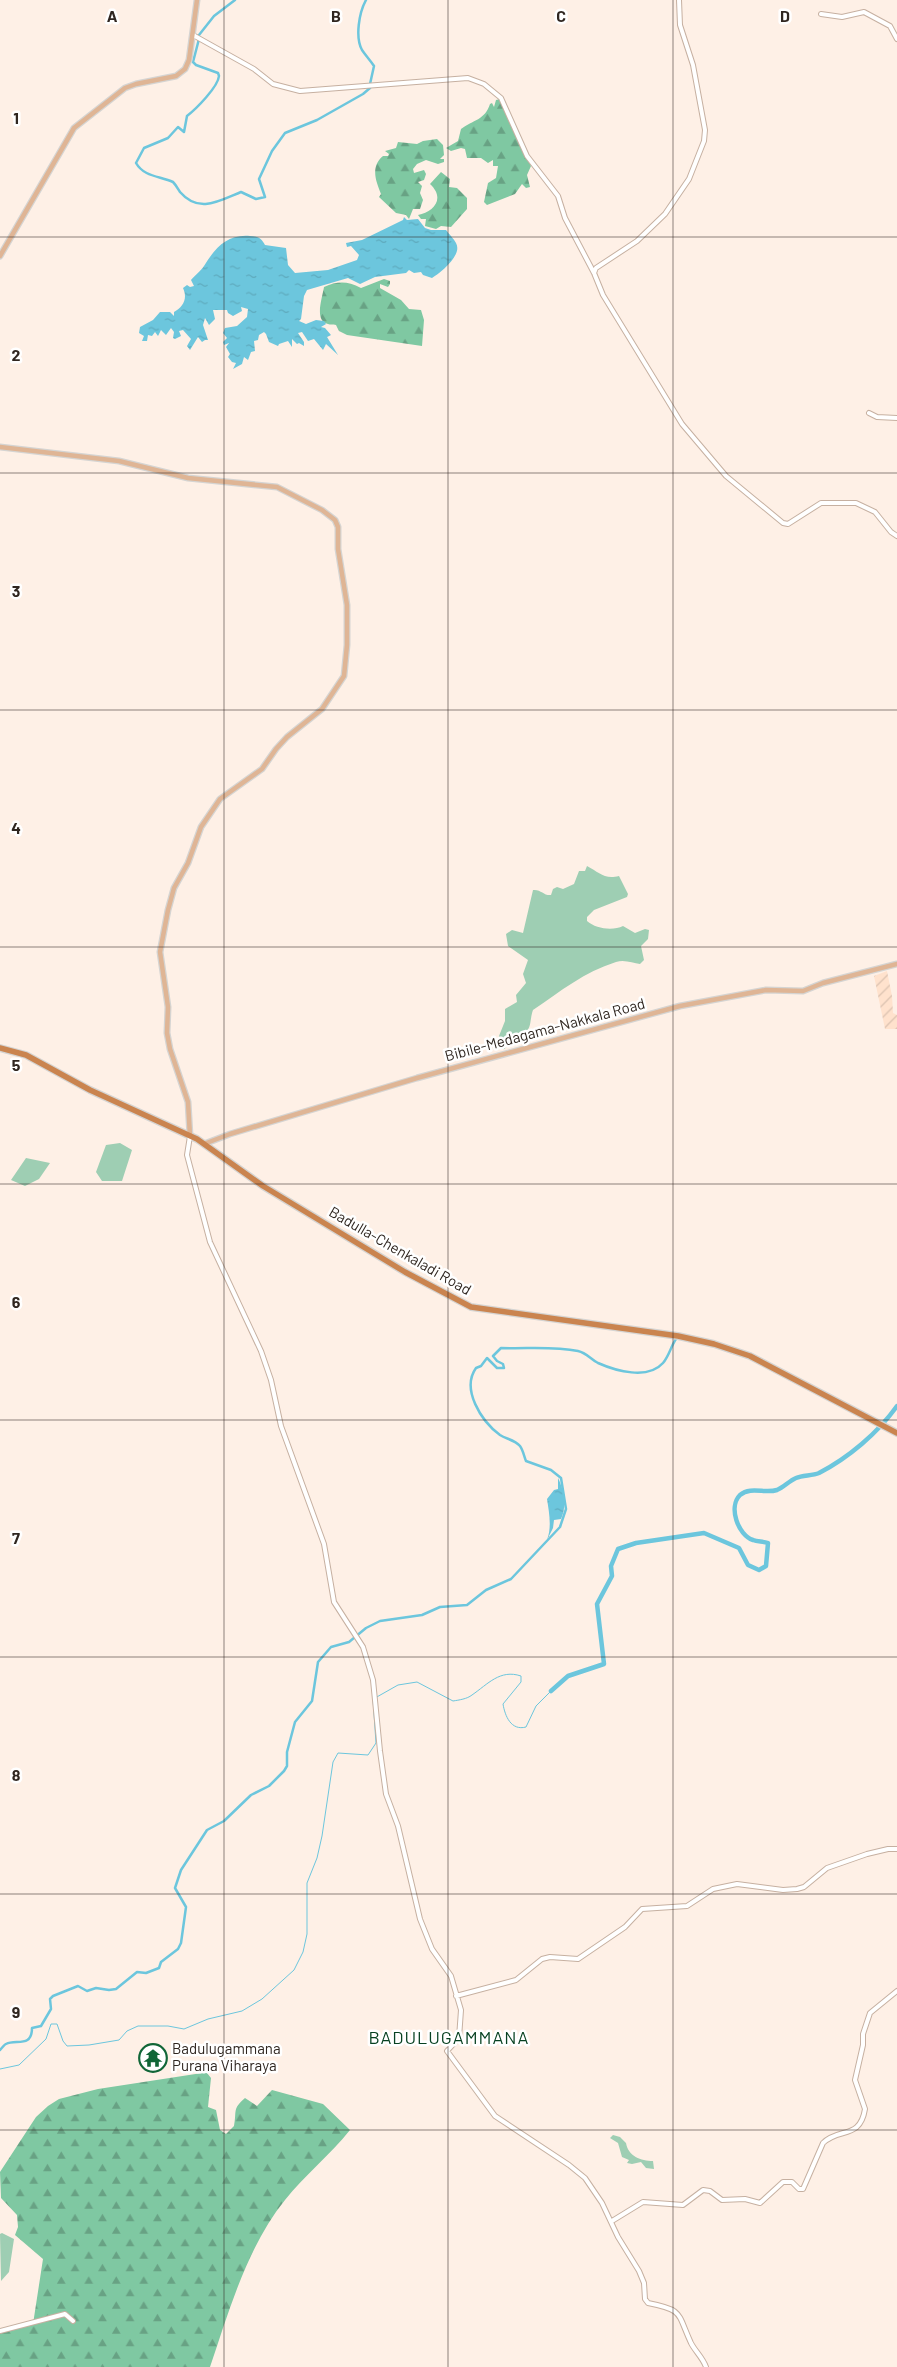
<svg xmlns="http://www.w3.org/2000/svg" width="897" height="2367" font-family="Barlow,sans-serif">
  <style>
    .industrial { fill: url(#industrial-furrows) }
    .green { fill: #9eceb3 }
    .forest { fill: url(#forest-firs) }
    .water { fill: url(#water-ripples) }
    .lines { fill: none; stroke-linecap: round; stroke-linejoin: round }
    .stream { stroke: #6cc6dd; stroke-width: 1 }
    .canal { stroke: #6cc6dd; stroke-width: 2.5 }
    .river { stroke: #6cc6dd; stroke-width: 4.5 }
    .secondary-casing { stroke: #c6b0a1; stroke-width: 6 }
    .primary-casing { stroke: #d5d4d2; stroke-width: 7 }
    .highway-casing { stroke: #d5d4d2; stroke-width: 8 }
    .secondary { stroke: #fff; stroke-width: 4 }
    .primary { stroke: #dfb595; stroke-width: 4.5 }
    .highway { stroke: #ca844f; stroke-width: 5.5 }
    .grid { fill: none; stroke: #2f2620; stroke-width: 1; stroke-opacity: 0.55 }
    .labels { text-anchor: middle; stroke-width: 5; stroke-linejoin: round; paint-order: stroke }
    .street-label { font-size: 15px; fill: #2f2620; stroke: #fff }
    .poi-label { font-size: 15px; fill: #2f2620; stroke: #fff; text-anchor: start }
    .quarter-label { font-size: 18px; letter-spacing: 1px; fill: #074121; stroke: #fff }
    .grid-label { font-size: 16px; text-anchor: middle; font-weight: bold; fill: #2f2620; stroke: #fff; stroke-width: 5; stroke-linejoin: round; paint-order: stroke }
  </style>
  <defs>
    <pattern id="industrial-furrows" width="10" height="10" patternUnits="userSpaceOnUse" patternTransform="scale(1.25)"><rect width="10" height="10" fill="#ffe2cd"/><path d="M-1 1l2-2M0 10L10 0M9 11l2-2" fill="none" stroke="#dbc2b0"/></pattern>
    <pattern id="forest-firs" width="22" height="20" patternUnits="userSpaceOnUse" patternTransform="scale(1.25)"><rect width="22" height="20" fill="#7fc8a2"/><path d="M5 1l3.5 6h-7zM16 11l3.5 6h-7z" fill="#68a284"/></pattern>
    <pattern id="water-ripples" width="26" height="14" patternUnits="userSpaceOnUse" patternTransform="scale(1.25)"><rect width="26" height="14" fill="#6cc6dd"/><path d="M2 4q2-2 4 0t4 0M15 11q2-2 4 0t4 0" fill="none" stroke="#5eaabd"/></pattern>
  </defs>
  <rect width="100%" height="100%" fill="#fef0e6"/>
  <path class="industrial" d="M887,971L892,996L893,1013L897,1015V1029H885L874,976Z"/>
  <path class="green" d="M587,866C599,872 604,880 619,876L628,894L627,897L594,910L587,917V921C596,929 613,931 623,926L635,933L645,929L649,930L648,939L641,946L644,960L640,964C633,963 624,959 616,962C584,972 561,991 533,1010C528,1024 535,1033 512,1036L510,1040L506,1042L505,1049H503L499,1036L505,1021V1009L517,1002L516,995L526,983L523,974L528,960L508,946L506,934L512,930L523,933L533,890C541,889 544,896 551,895L553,889L557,887L563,889L574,884L579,871H585Z
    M120,1143L132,1150L122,1181H102L96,1172L106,1145Z
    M26,1158L50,1163L39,1179L25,1186L11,1180Z
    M613,2135L620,2137L626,2143C628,2156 641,2161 653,2161L654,2169L646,2168L641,2162L632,2164L627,2163L629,2160L622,2157L618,2143L610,2138Z
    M2,2233L14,2239L9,2272L1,2281L0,2234Z"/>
  <path class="forest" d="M500,99L524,154L531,166L527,175L530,187L526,188L522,184L515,194L487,205L484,202L488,183L496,178L498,166H493V160L488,163L481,158H467L465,149L461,148L451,151L446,148L458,141L461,129C473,120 485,120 490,104L492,103L494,107L496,100Z
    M437,139L443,145L444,155L440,159H444V162L438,164L426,160L417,164L413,169L414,173L424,170L426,174L424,180L418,182L422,186L420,193L423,200L420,209H413L409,219L406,215L396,213L379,197L381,194C376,181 370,167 383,156H388L389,154L385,151L396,148L398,142L417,144L423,141Z
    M441,172L450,179L449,187L457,188L467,198V209L451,227L441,226L436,229L425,226L426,219H421L418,215C433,212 446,199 430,184Z
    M384,279L390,281V284L388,287L380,284V288L401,300L409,309L421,310L424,320L422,346L347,335L339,331L336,325C333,324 330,325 328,324C314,321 322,299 324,287C338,281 347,281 361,288Z
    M202,2073H207L211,2078L208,2107L216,2110L220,2130L226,2134L234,2126C237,2111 232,2109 245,2098L257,2106L272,2090L323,2104L350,2130C330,2155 305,2175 285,2200C247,2247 229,2311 210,2367H0V2333L33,2324L43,2259L15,2235L18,2227L17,2215L1,2198L0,2172L36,2117L48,2106L59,2099L98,2089Z"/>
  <path class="water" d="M404,217L407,220L418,219L425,228L431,230H446C449,234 454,239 456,243C463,255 440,273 432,278L423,275L421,272L414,273L409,270L406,273L375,277L360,284L348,278L307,290L304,296L301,319L299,321L306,324L316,320L324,321L326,324L321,327L325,328L331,335L327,337L338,355L326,344L323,350L314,339L308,341L302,332L298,333L304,342V346L299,343L297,344L292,339V347L288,341L279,344L278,346L269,342L266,334L264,332L259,335L258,340L254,341L255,351L251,352L248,360L244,357L242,364L233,369L236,363L232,362L228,357L230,354L226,347L229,343L224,345L223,342L227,338L223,333L225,328L237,326L247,317L248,309L241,307L242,311L233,316L228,313L227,310H213L215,319L209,325L205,318L203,325L208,340H205L202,342L198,337L190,350L187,346L191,339L183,330L179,331L181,336L175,339L173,338L174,332L171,328L166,335L161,330L158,336L155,332L152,336L148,335L147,341H142L144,336L139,333L140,327L153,320L160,312H170L174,316V312C183,307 188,299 183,288L187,285L190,287L194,286L191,280C195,275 201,271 204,266C215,248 227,234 250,236C258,236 262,239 265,245L286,248L288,265L295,273L328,270L357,260L359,255L351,246L347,247L346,243L362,240L403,220Z
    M558,1478C564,1490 567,1507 561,1519L554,1520L553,1528L547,1540C552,1527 549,1512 547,1499L554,1490L558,1489Z"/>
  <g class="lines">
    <path class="stream" d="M0,2069L19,2065L46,2039L51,2024H57L63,2041L67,2046L89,2045L119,2040L127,2031L138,2026H168L184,2029L208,2019L242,2011L262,1999L294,1970L303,1952L307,1934V1883L317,1858L322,1836L333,1762L338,1753L368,1755L376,1743L373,1699L375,1698L398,1685L417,1682L453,1701C459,1700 467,1699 472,1695C488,1684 500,1669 521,1676V1682L503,1704C505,1716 511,1731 526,1727L536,1706L551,1691"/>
    <path class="canal" d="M366,0C359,13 355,37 362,50C366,56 370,60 374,66L370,84
      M199,35L214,16L235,0
      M199,39L193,62L196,65L218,73L219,76C218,87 196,109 187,116L184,132L178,127L168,138L144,148L136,163C144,177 160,176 173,182C176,185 178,189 180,192C199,214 219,201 241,192L256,199L265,197L259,179L272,151L285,133L317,120L363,94L370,88
      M0,2050C1,2049 5,2044 6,2044C16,2039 32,2048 32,2028L41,2026L51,2009L50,1999L53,1996L78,1986L87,1991L96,1988L109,1990L116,1989L137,1972L146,1973L159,1968L161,1962L178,1949L181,1943L186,1907L175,1888L181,1870L207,1830L224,1821L251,1795L269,1786L284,1771L287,1766V1752L295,1722L312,1701L318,1662L331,1647L349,1642L366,1628L380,1621L422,1615L440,1607L467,1605L486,1590L511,1579L560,1527L566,1509L561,1478L551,1470L526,1461C524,1456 523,1450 520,1446C515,1440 506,1439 500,1435C481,1421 461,1389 476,1368L481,1366L487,1358L497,1368H504L503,1364L497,1361L493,1356L501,1348C527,1349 553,1346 578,1351C587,1353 590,1359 598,1363C616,1371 648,1380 663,1363C669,1356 671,1346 676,1339"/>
    <path class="river" d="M551,1691L568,1676L604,1664L597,1604L612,1576L611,1566L618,1549L636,1543L704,1533L739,1548L748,1565L759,1570L766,1566L768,1543C763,1541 758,1542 753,1540C738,1535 728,1507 740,1495C751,1486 765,1494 777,1490C784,1487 789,1481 796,1478C803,1475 812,1476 819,1473C848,1458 878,1433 897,1406"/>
    <defs>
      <path id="secondary" d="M821,14L842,17L864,12L890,26L897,39
        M193,35L254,69L273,84L300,91L468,78L484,84L501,98L527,156L558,196L565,218L594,273L603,295L682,424L726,476L783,523L788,524L821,503H856L875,512L891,532L897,536
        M594,273L596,268L637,241L665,214L689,179L704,141L705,130L693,65L680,25L679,0
        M869,413L877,417L897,418
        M190,1136L187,1155L210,1242L261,1351L271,1380L281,1426L324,1544L334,1602L363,1647L373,1680L380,1751L386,1794L398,1826L420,1919L432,1949L451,1976L461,2010L459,2038L447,2051L495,2116L569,2165L585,2178L602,2203L618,2237L639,2271L644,2283L645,2299L648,2303C684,2310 677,2313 691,2343C695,2351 703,2358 706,2367
        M456,1996L516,1980L542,1959L550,1957L578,1959L625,1927L642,1909L687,1906L713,1889L737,1884L783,1890L797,1889L804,1887L827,1868L867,1854L888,1849H897
        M612,2221L643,2202L683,2205L703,2190L710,2191L722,2200L745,2199L760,2203L783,2182H792L799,2189H803L823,2143C839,2127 860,2140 865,2109L855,2080L863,2045V2034L870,2013L897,1991
        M0,2331L65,2314L73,2321"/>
      <path id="primary" d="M0,256L74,128L125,88L136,84L176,76L185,69L189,60L197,0
        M0,447L119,461L188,478L277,487L322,510L335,520L338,527V549L347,605V645L344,676L322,709L287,737L276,749L262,769L220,799L201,827L188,863L174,888L168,910L160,952L168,1007L167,1033L170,1049L188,1102L190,1136
        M204,1144L230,1134L417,1078L680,1006L766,990L803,991L823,983L897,964"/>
      <path id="highway" d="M0,1048L26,1055L90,1090L197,1139L263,1186L405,1272L471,1307L678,1336L714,1344L750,1356L897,1433"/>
    </defs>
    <use href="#secondary" class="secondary-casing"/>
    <use href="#primary" class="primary-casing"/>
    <use href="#highway" class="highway-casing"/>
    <use href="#secondary" class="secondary"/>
    <use href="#primary" class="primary"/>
    <use href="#highway" class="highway"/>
  </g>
  <path class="grid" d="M224,0V2367M448,0V2367M673,0V2367M0,237H897M0,473H897M0,710H897M0,947H897M0,1184H897M0,1420H897M0,1657H897M0,1894H897M0,2130H897"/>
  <defs>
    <symbol id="temple-ring" viewBox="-11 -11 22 22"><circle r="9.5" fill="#fff" stroke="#116637" stroke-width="1.5"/><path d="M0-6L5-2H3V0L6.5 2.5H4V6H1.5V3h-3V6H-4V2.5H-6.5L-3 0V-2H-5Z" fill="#116637"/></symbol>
  </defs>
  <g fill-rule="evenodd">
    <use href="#temple-ring" x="137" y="2042" width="32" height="32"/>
  </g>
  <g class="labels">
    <g class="street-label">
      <text transform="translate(545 1030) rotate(-15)" y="5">Bibile-Medagama-Nakkala Road</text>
      <text transform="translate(400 1251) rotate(30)" y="5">Badulla-Chenkaladi Road</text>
    </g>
    <g class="poi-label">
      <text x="172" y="2054">Badulugammana<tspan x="172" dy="17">Purana Viharaya</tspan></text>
    </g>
    <g class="quarter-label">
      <text x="449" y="2044">BADULUGAMMANA</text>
    </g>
  </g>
  <g class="grid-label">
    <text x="112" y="22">A</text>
    <text x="336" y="22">B</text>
    <text x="561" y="22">C</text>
    <text x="785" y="22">D</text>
    <text x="16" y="124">1</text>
    <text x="16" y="361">2</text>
    <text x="16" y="597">3</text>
    <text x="16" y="834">4</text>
    <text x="16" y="1071">5</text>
    <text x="16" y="1308">6</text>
    <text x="16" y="1544">7</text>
    <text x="16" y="1781">8</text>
    <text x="16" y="2018">9</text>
  </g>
</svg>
